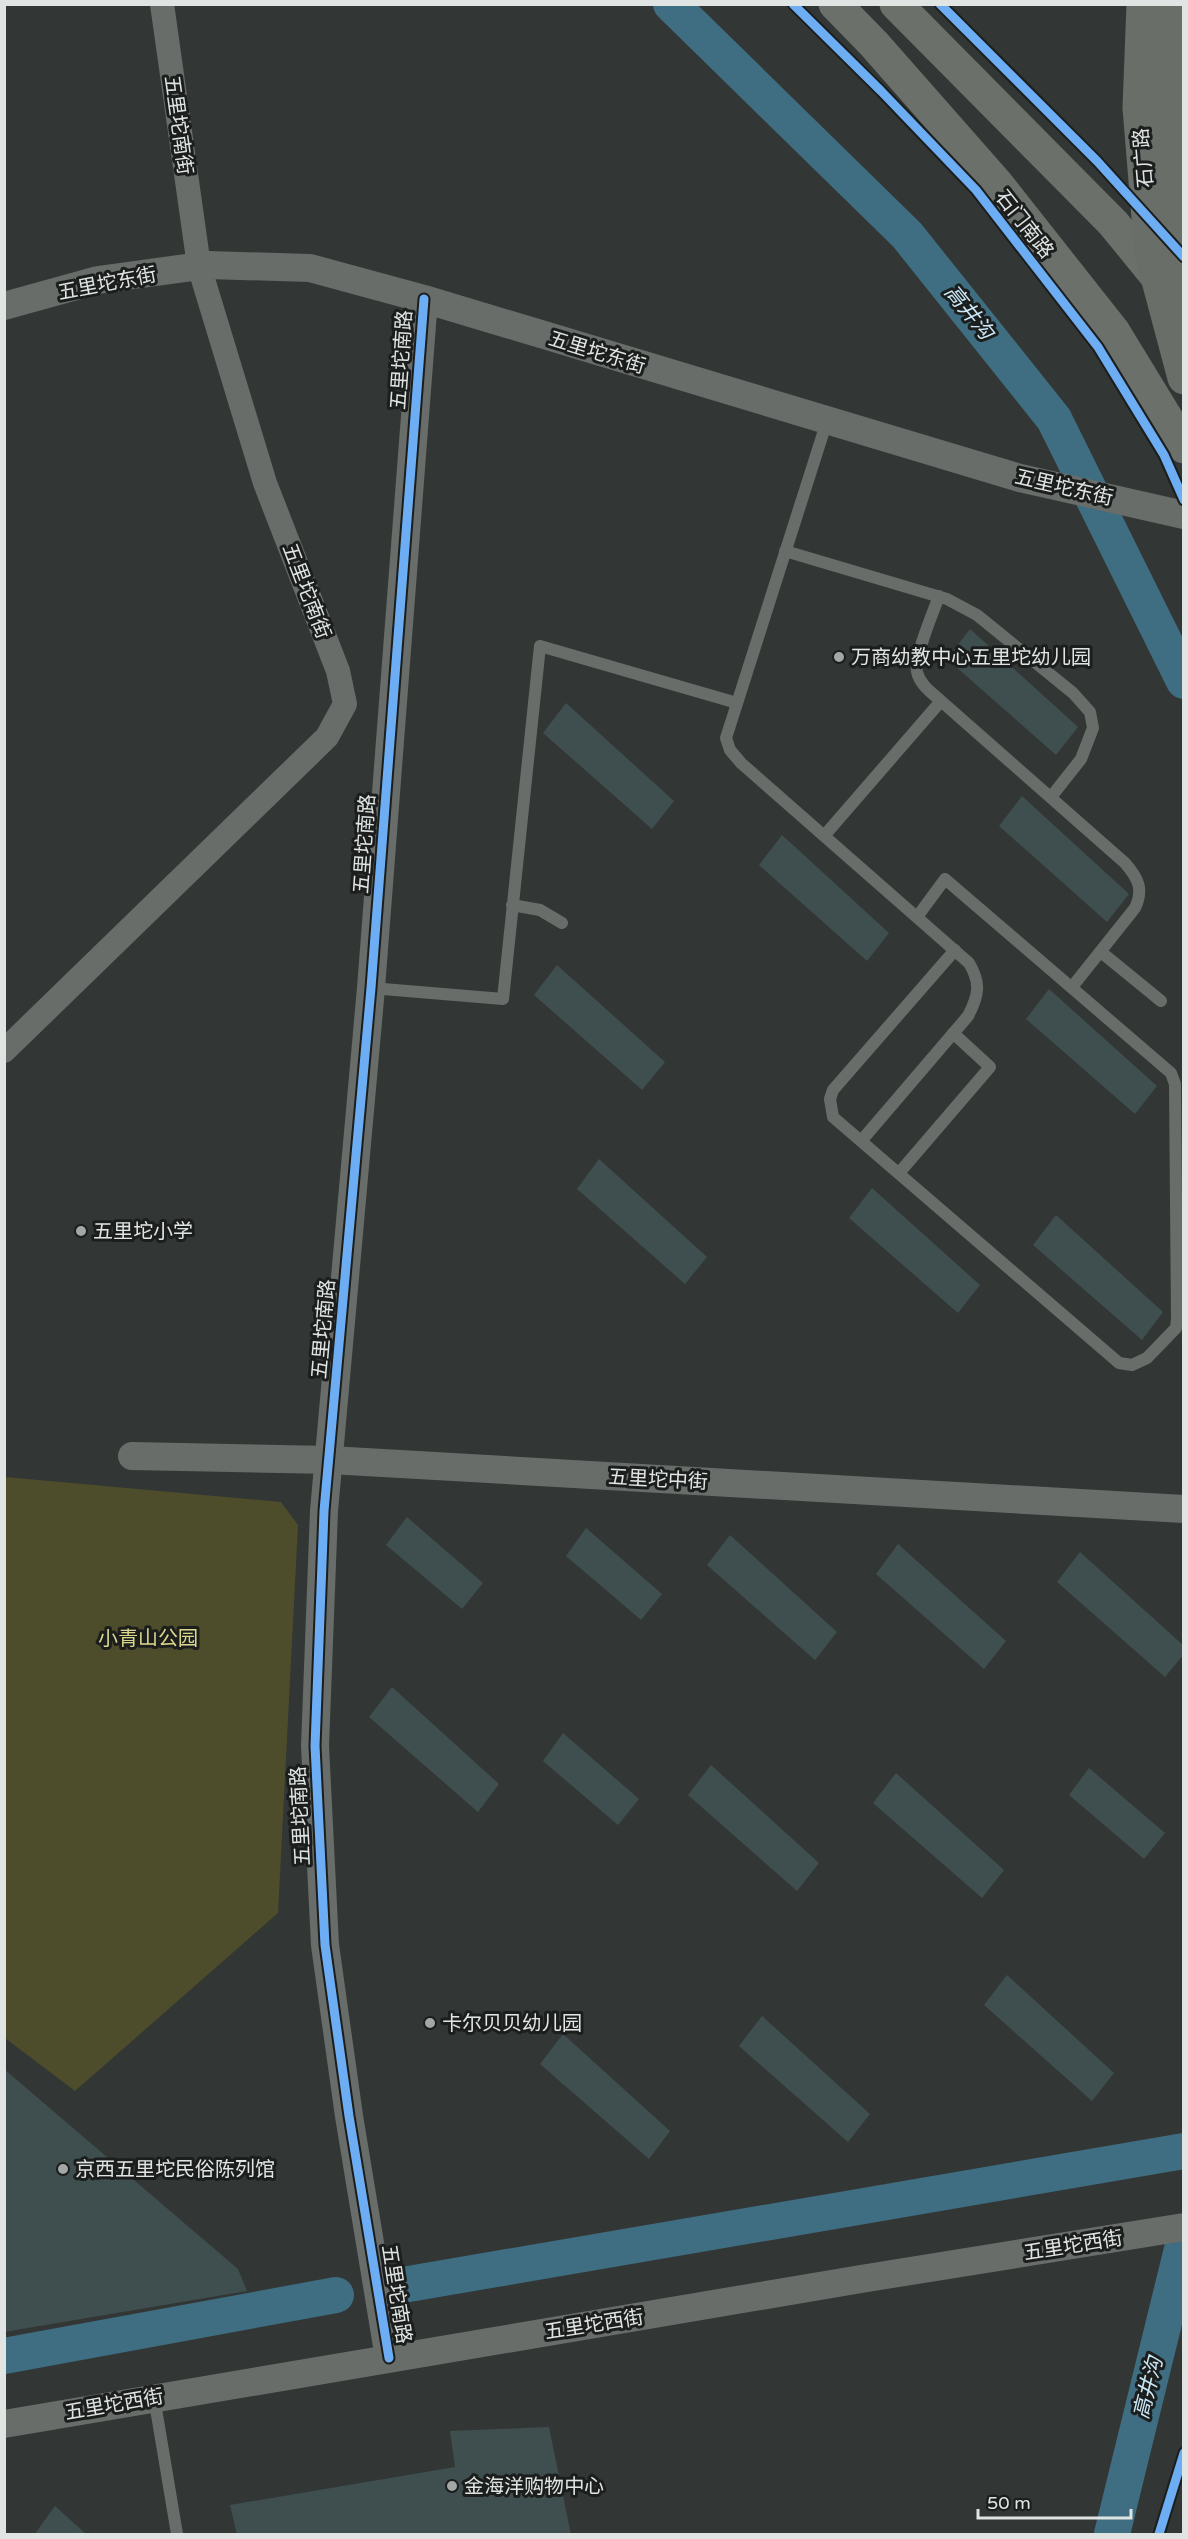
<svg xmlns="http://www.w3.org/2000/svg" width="1188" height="2539" font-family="'Varela Round','Noto Sans SC',sans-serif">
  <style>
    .green { fill: #4e4d2b }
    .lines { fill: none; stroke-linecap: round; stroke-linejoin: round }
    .river { stroke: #3f6d81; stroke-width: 36 }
    .building { fill: #3f4e4e }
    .service { stroke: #696d69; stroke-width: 12 }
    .minor { stroke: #696d69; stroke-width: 24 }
    .tertiary { stroke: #696d69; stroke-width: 28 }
    .secondary { stroke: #6b706b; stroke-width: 33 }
    .primary { stroke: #696e68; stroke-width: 33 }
    .primary-bridge { stroke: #696e68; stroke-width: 33 }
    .cycleway-casing { stroke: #1b1e1d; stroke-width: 13 }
    .cycleway { stroke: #6dadf4; stroke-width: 9 }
    .poi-dot { fill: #a3a8a6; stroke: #1b1e1d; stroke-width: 2 }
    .labels { text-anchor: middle; stroke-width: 6; stroke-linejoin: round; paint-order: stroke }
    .street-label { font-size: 20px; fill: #e0e5e3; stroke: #1b1e1d }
    .poi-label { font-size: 20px; fill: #e0e5e3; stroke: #1b1e1d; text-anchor: start }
    .park-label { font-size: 20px; fill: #dbd78c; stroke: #1b1e1d }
    .water-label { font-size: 21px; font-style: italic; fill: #cae8f8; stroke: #1b1e1d }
  </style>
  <rect width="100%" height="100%" fill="#323735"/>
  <path class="green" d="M5,1477L281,1502L298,1525L278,1913L75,2091L5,2038Z"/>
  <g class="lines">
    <path class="river" d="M671,4L907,235L1054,419L1184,681
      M397,2286L1184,2151
      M4,2356L336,2295
      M1112,2534L1184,2241"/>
  </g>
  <path class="building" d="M970,629L1078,727L1056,755L947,659Z
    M566,703L674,801L652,829L543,733Z
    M1022,796L1129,894L1107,922L999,826Z
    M782,835L889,933L867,961L759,865Z
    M557,965L665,1062L642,1090L534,995Z
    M1049,989L1157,1086L1135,1114L1026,1019Z
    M599,1159L707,1257L685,1284L577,1189Z
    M872,1188L980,1285L958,1313L849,1218Z
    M1056,1215L1163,1312L1142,1340L1033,1245Z
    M407,1517L483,1583L462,1609L386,1545Z
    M586,1528L662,1594L641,1620L566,1556Z
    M730,1535L837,1632L815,1660L707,1565Z
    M898,1544L1006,1641L984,1669L876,1574Z
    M1080,1552L1184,1646V1654L1165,1677L1057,1582Z
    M392,1687L499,1784L478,1812L369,1717Z
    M563,1733L639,1799L618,1825L543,1761Z
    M711,1765L819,1863L797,1891L688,1795Z
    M1089,1768L1165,1833L1144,1859L1069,1795Z
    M896,1773L1004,1870L982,1898L873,1803Z
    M1007,1975L1114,2073L1092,2101L984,2005Z
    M762,2016L870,2114L848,2142L739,2046Z
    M563,2034L670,2131L649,2159L540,2064Z
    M4,2069L238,2269L247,2291L4,2332Z
    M549,2427L571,2535H237L230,2505L455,2467L450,2431Z
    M55,2506L87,2535H34Z"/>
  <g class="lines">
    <path class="service" d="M827,421L726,738L730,750L741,763L969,963C981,983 979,995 968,1016L862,1140
      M785,551L947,599L977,615L1073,693L1090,712L1093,728L1081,759L1051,797
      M939,596C933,613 914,656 917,672C920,685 932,693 941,701
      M824,836L941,701L1125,863C1138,878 1144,889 1135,908L1072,987
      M512,905L540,910L562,923
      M917,917L945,879L1171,1073L1175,1084L1177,1318L1176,1328L1147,1358L1132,1365L1119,1363L833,1117L830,1099L833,1090L955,950
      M1101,952L1161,1001
      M371,988L503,999L540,646L737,703
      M899,1173L990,1067L953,1033
      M154,2397L177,2534"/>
    <path class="minor" d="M4,1051L327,737L345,704L338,671L265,483L199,266L162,4"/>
    <path class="tertiary" d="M4,306L98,280L208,265L310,268L424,299L1020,478L1184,515
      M132,1456L330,1460L1184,1509
      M389,2358L349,2116L325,1945L315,1746L324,1511L371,988L424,299
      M4,2424L867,2278L1184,2227"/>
    <path class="secondary" d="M835,4L874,44L998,185L1114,332L1184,447
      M896,4L1113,223L1184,310"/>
    <path class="primary" d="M1168,4L1166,140L1184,279"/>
    <path class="primary-bridge" d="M1143,4L1139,108L1151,254L1184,378"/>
    <defs>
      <path id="cycleway" d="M793,4L881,91L976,190L1098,347L1164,455L1184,500
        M940,4L1097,161L1184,257
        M389,2358L349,2116L325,1945L315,1746L324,1511L371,988L424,299
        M1159,2534L1184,2453"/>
    </defs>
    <use href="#cycleway" class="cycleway-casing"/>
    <use href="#cycleway" class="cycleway"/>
  </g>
  <g class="poi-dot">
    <circle cx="839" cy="657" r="6"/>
    <circle cx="81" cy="1231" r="6"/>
    <circle cx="430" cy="2023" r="6"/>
    <circle cx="63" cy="2169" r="6"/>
    <circle cx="452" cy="2486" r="6"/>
  </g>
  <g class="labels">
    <g class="street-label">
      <text transform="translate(179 125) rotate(82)" y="7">五里坨南街</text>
      <text transform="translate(1143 158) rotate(-95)" y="7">石广路</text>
      <text transform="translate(1025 224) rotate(52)" y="7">石门南路</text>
      <text transform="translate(107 283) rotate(-11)" y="7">五里坨东街</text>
      <text transform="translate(597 352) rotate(17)" y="7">五里坨东街</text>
      <text transform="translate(401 360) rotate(-86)" y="7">五里坨南路</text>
      <text transform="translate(1064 487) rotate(13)" y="7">五里坨东街</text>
      <text transform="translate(307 591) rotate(69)" y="7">五里坨南街</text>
      <text transform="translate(364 844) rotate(-86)" y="7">五里坨南路</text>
      <text transform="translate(323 1329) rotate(-85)" y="7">五里坨南路</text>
      <text transform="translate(658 1479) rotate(3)" y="7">五里坨中街</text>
      <text transform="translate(300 1816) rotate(-93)" y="7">五里坨南路</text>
      <text transform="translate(1073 2245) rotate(-9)" y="7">五里坨西街</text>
      <text transform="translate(397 2294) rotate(81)" y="7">五里坨南路</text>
      <text transform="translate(594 2324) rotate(-9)" y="7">五里坨西街</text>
      <text transform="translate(114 2404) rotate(-10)" y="7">五里坨西街</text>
    </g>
    <g class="poi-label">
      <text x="851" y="664">万商幼教中心五里坨幼儿园</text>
      <text x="93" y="1238">五里坨小学</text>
      <text x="442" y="2030">卡尔贝贝幼儿园</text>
      <text x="75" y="2176">京西五里坨民俗陈列馆</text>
      <text x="464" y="2493">金海洋购物中心</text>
    </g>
    <g class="park-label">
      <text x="148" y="1645">小青山公园</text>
    </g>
    <g class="water-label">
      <text transform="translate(969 312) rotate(51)" y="7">高井沟</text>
      <text transform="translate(1148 2388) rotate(-76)" y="7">高井沟</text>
    </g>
  </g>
  <rect width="1188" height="2539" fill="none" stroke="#e0e5e3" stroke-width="12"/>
  <path d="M978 2509v9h153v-9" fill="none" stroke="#e0e5e3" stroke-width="3"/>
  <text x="987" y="2509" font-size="18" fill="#e0e5e3" stroke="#1b1e1d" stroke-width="4.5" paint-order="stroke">50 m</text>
</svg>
